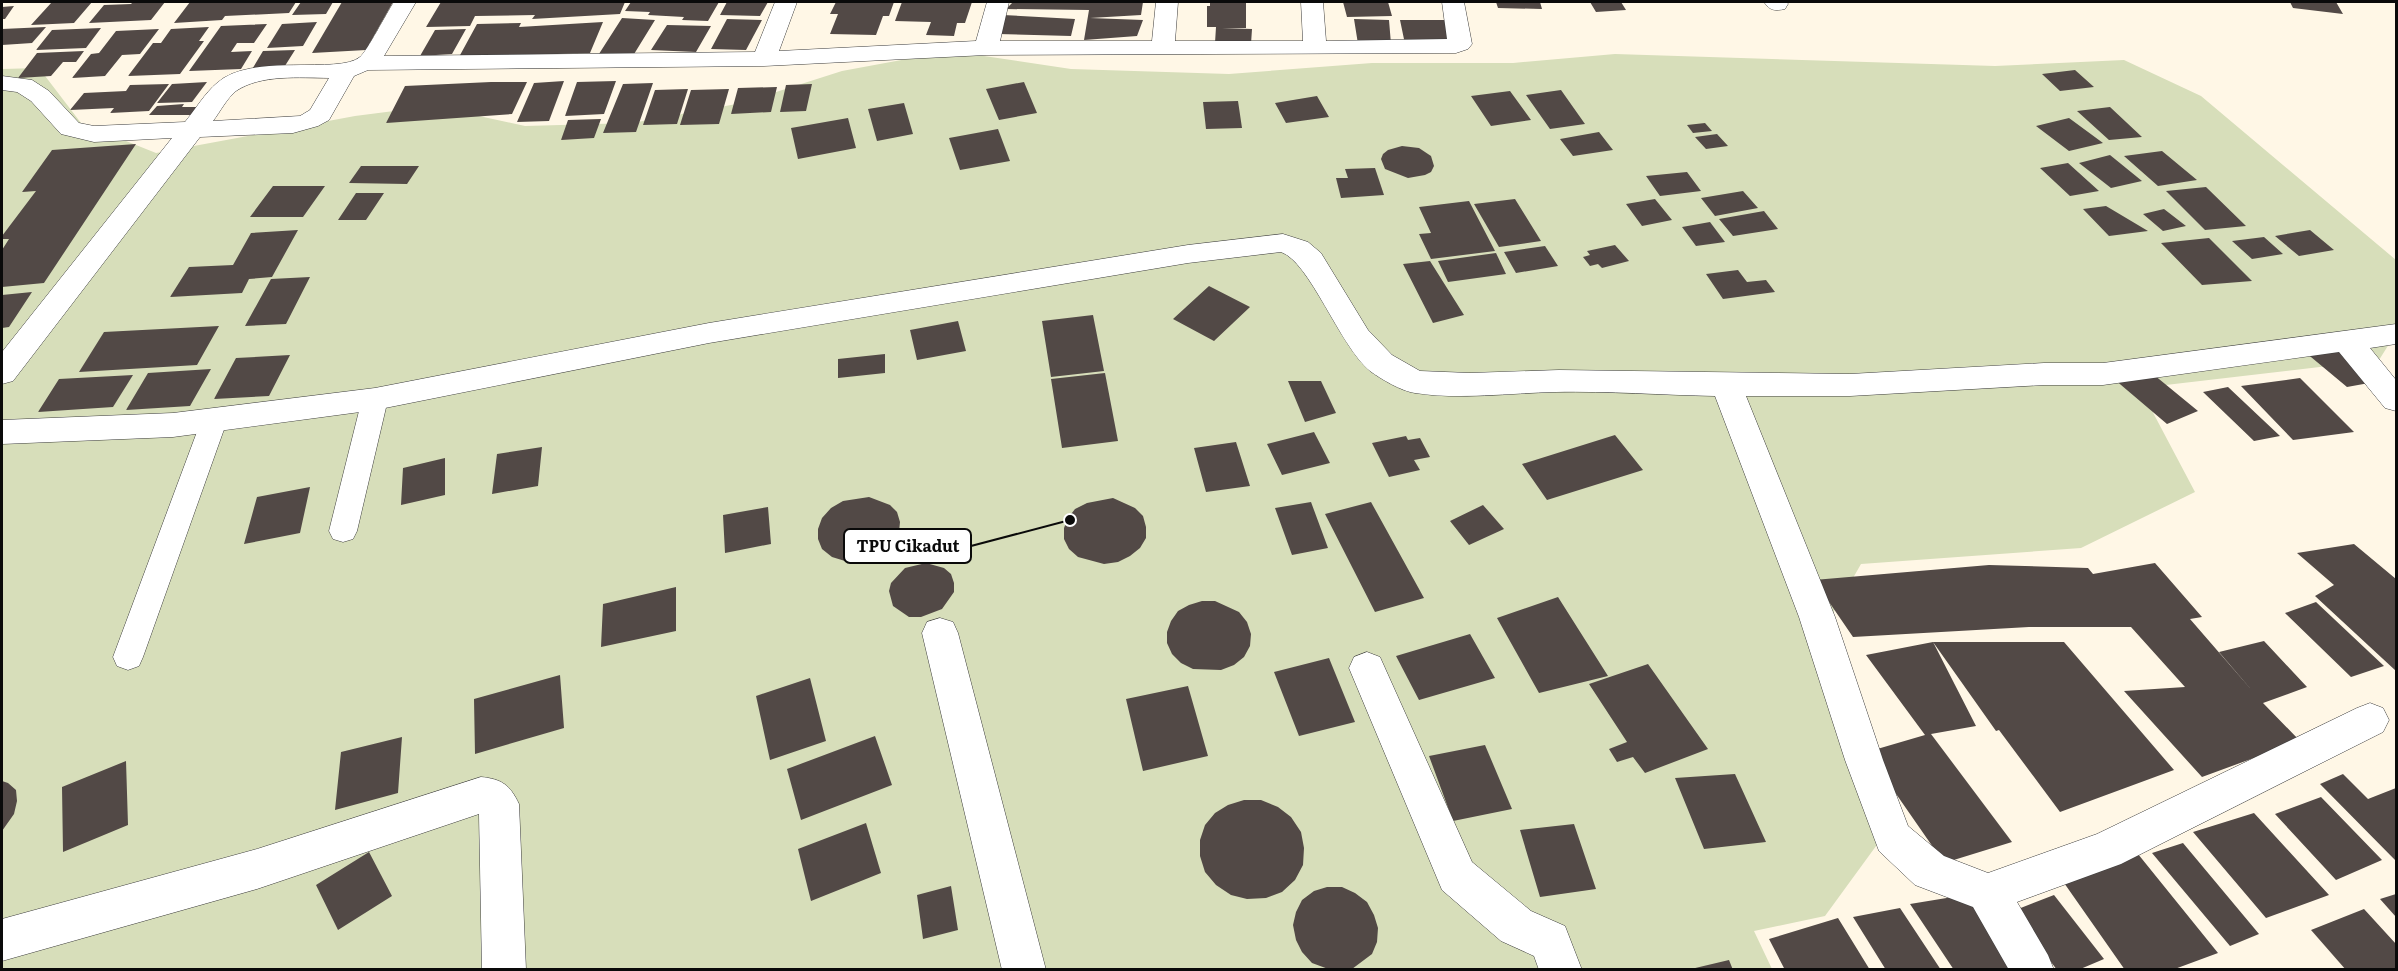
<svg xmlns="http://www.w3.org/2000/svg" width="2398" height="971" font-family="Literata,serif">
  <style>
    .cemetery { fill: #d7deba }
    .building { fill: #524946 }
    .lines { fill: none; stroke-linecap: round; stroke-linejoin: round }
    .lane-casing { stroke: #3d3d3d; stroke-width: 1 }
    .street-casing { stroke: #3d3d3d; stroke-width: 1 }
    .lane { fill: #fff; fill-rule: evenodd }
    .street { fill: #fff; fill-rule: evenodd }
    .leader { fill: none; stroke: #0a0a0a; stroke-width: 2 }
    .callout-dot { fill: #0a0a0a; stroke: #fff; stroke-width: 2 }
    .callout { fill: #fff; stroke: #0a0a0a; stroke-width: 2 }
    .callout-label { font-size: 16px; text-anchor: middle; font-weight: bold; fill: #0a0a0a }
  </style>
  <rect width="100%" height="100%" fill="#fff7e6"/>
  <path class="cemetery" d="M950,51L1071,69L1229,74L1372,63H1513L1615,54L1995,66L2124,60L2201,96L2396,260V333L2379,360L2140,388L2195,492L2081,548L1861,564L1825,627L1887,831L1825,916L1754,931L1772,969H2V69L39,68L81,123L156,153L355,116L433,106L525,126L632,123L742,103L842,71Z"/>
  <path class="building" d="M52,2H92L74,23L31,25Z
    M133,2H165L151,20L89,23L104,5L131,4Z
    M190,2H296L289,13L225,16L222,20L174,23Z
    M301,2H333L326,14L292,15Z
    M342,2H393L366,50L312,53Z
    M441,2H625L620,14L532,19L535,15L475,16L470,26L426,27Z
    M631,2H719L708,21L682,20L684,17L648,15L650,12L625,11Z
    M727,2H768L760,16L720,15Z
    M836,2H894L889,16H883L876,35L830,34L838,14H830Z
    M902,2H972L965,23H957L954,36L926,35L931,22L895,21Z
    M1013,2H1143L1141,15L1090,18L1143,20L1137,36L1084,40L1089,10L1006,9Z
    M1210,2H1246V28H1222L1252,29L1251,44L1215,43L1216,27H1207V6H1210Z
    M1343,2H1388L1392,16L1347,17Z
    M1496,2H1540L1542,9L1498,8Z
    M1590,2H1621L1626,10L1596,12Z
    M2290,2H2336L2343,14L2293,8Z
    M14,6L5,19H2V7Z
    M1003,15L1075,19L1071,36L998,34Z
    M622,18L655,20L631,59L597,57Z
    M727,19L762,20L746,50L711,49Z
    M1354,19L1389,20L1391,44H1358Z
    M1400,20H1452L1458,44H1405Z
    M317,22L303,46L267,48L282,24Z
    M603,22L590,53L459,57L477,24L521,23L519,27Z
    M267,24L254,43H237L231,52L252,51L241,69L189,71L221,26Z
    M667,25L711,26L696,52L651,50Z
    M46,27L32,43L2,45V29Z
    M209,27L199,41H204L180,74L128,76L153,43H161L171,29Z
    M101,28L86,48L36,50L52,30Z
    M159,29L140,54L122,55L105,76L72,78L91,54L99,53L116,31Z
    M466,29L452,54L420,56L435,30Z
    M295,50L283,69L251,71L263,51Z
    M84,51L76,62H63L51,76L18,78L37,53Z
    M2075,70L2094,87L2060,91L2042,74Z
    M564,81L549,121L517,122L534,83Z
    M616,81L604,114L565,116L577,82Z
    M207,82L192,102L157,103L172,84Z
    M491,82H527L512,114L386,123L405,86Z
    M1024,82L1037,113L999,120L986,89Z
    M653,83L636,132L603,133L623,84Z
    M169,84L149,111L110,113L114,108L70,110L84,93L126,91L130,85Z
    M812,84L806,111L780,112L786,85Z
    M777,87L771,112L731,114L738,88Z
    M688,89L677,124L643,125L655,90Z
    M729,89L719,124L680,125L691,90Z
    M1561,90L1585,124L1550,129L1526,95Z
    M1510,91L1531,120L1491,126L1471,96Z
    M1317,96L1329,117L1286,123L1275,103Z
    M1238,101L1242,128L1206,129L1203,102Z
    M904,103L913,134L877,141L868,109Z
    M184,104L182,107H197L191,115H149L157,106Z
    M2110,107L2142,137L2109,140L2077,111Z
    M848,118L856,148L798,159L791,128Z
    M2069,118L2103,143L2069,151L2036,126Z
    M601,119L594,138L561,140L568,120Z
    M1705,123L1712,131L1693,133L1687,125Z
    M998,129L1010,161L960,170L949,138Z
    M1599,132L1613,150L1573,156L1560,139Z
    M1717,134L1728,146L1706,149L1695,137Z
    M136,144L44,283L2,287V250L9,239H2V236L36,191L22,192L52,150Z
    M1402,146L1419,148L1431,156L1434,166L1431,172L1425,175L1408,178L1385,169L1381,159L1383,154L1388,150Z
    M2162,151L2197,180L2158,186L2124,156Z
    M2110,155L2142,181L2111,188L2079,163Z
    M2068,163L2099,191L2070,196L2040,168Z
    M361,166H419L407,184L349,183Z
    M1375,168L1384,195L1341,198L1336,178H1348L1345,169Z
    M1687,172L1701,191L1660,196L1646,176Z
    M273,186H325L303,217H250Z
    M2206,187L2246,226L2205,230L2166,191Z
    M1743,191L1758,208L1715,216L1701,198Z
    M356,193H384L366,220H338Z
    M1515,199L1541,241L1499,247L1474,204Z
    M1655,199L1672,220L1642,226L1626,204Z
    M1469,201L1495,251L1431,259L1419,234L1431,233L1419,207Z
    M2106,206L2148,231L2109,236L2083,209Z
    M2164,209L2186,226L2163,231L2143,214Z
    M1764,211L1778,229L1733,236L1719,219Z
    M1710,222L1725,242L1696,246L1682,227Z
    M298,230L272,277L249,279L242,293L170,297L189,267L233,265L251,233Z
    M2310,230L2334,250L2299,256L2275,236Z
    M2264,237L2283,254L2252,259L2232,241Z
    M2209,238L2252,281L2202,285L2161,243Z
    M1615,245L1629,261L1602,268L1598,264L1590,266L1583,257L1590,255L1587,251Z
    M1545,246L1558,266L1516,273L1504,252Z
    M1496,253L1506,274L1448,282L1438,261Z
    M1430,261L1464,315L1433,323L1403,264Z
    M1738,270L1747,282L1766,280L1775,292L1723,299L1706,274Z
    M310,277L286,324L245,326L271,279Z
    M1209,286L1250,307L1214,341L1173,319Z
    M32,292L9,327L2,328V295Z
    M1093,315L1104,371L1051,377L1042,321Z
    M958,321L966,351L917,360L910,330Z
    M219,326L197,365L79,372L104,332Z
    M2336,343L2380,381L2347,387L2305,352Z
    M885,354V373L838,378V359Z
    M290,355L269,396L214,399L236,358Z
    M211,369L190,406L126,410L148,373Z
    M2148,370L2198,411L2167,424L2114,379Z
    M1105,373L1118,441L1062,448L1051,379Z
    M133,375L113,407L38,412L59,379Z
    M2300,378L2354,432L2293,440L2241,386Z
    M1288,381H1321L1336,413L1305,422Z
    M2228,387L2280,436L2254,441L2203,392Z
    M1314,432L1330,463L1282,475L1267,444Z
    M1615,435L1643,470L1547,500L1522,464Z
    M1406,436L1408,440L1420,438L1430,457L1414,460L1420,470L1389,477L1372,443Z
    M1236,442L1250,486L1206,492L1194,448Z
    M542,447L538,486L492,494L497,454Z
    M445,458V495L401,505L403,468Z
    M310,487L300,533L244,544L257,497Z
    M869,497L890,505L897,512L900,522L899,532L893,542L873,557L859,561H845L832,557L822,549L818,539V529L822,518L831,508L843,501Z
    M1113,498L1135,508L1143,516L1146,527V538L1140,548L1130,556L1118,562L1104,564L1078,557L1069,549L1064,539V528L1068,518L1075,509L1087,503Z
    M1311,502L1328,548L1292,555L1275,508Z
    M1371,502L1424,598L1375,612L1325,514Z
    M1483,505L1504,529L1469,545L1450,521Z
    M768,507L771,544L725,553L723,515Z
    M2354,544L2396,579V671L2315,596L2334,585L2297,553Z
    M926,563L944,568L951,574L954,583V592L942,609L921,617H909L893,606L889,591L891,583L905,568Z
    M2155,563L2202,617L2190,619L2255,694L2219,652L2264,641L2307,687L2263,703L2300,741L2202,777L2124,691L2185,687L2131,627H2029L1853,637L1814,580L1989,565L2088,568L2093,574Z
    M676,587V631L601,647L603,604Z
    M1558,597L1608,676L1539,693L1497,618Z
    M1202,601H1215L1239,612L1247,622L1251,634L1250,646L1244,657L1234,665L1221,670L1193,669L1181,663L1172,654L1167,643V632L1171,621L1178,611L1189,605Z
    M2316,602L2384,666L2351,677L2285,613Z
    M1470,634L1495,678L1419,700L1396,656Z
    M1933,642H2064L2174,770L2060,812L1999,730L1996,731Z
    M1933,642L1976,726L1931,734L2012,842L1944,863L1867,752L1925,735L1866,655Z
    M1329,658L1355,722L1299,736L1274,672Z
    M1648,664L1708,749L1645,773L1633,757L1617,762L1609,749L1627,742L1589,684Z
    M560,675L564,728L475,754L474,699Z
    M810,678L826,741L770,760L756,696Z
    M1188,686L1208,756L1143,771L1126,699Z
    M875,736L892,785L801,820L787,769Z
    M402,737L398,793L335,810L341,752Z
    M1485,745L1512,809L1453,821L1429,756Z
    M126,761L128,825L63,852L62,787Z
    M1735,774L1766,842L1704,849L1675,778Z
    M2343,774L2368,799L2396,788V861L2320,784Z
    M2,781L8,783L16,790L17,801L14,814L2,831Z
    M2321,797L2382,860L2336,880L2275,814Z
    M1244,800H1261L1278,807L1291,817L1301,832L1304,848L1303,865L1295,880L1282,892L1266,898L1247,899L1231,895L1216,885L1205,872L1200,856V840L1205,825L1215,813L1228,805Z
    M2254,813L2329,895L2266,918L2193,832Z
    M866,823L881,873L811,901L798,849Z
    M1574,824L1596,889L1540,897L1520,830Z
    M2183,843L2259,934L2230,946L2152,853Z
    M369,852L392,896L338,930L316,885Z
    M2138,854L2218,953L2172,970H2125L2062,880Z
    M951,886L958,930L923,939L917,895Z
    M1327,887H1342L1355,893L1367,902L1374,915L1378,928L1377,942L1372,954L1352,969L1331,970L1312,963L1302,952L1296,940L1293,925L1296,912L1302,900L1314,891Z
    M1977,893L2022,966L2005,970H1954L1910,904Z
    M2396,894V917L2380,899Z
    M2054,895L2104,959L2078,970H2057L2013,911Z
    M1900,908L1941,970H1886L1853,917Z
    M2364,909L2396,944V970H2346L2311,930Z
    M1838,918L1870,970H1785L1769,939Z
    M1729,960L1733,970H1691V969Z"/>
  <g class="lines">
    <defs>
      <path id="lane" d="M375,390L384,392L388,399L357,531L353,539L343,542L333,539L329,531L362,399L366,392Z
        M214,411L223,414L227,421L143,657L139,666L128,670L117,666L113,657L201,421L205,414Z"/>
      <path id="street" d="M394,2H416L384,56L755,52L775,2H797L779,51L976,41L987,2H1009L1000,41H1152L1156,2H1178L1175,41H1303L1301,2H1323L1326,41L1447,39L1442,2H1464L1472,44L1468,49L1456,53L986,55L764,66L368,70L354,76L329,120L318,126L293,133L200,137L13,381L2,384V352L172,138L94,142L61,134L31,101L17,92L2,90V76L32,80L49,91L79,123L94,126L185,122C195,110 205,93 217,83C251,52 339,75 360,57C368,50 386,14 394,2ZM329,78L310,110L300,116L213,121C220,112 227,98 236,91C261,74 300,78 329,78Z
        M1764,2H1787L1788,4L1785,9C1775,11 1770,11 1764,2Z
        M1283,234L1308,242L1321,253L1368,330L1392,355L1420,371L1470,373L1559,370L1850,374L2044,363H2103L2396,324V344L2370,348L2396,380V411L2385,408L2339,352L2103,385H2044L1850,396H1746L1835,617L1883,760L1908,826L1944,856L1988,873L2097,834L2357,708L2370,703L2383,708L2389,720L2383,732L2121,864L2017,902L2048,955L2054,970H2009L1973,907L1915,885L1879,851L1845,760L1799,617L1715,396C1662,395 1608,391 1556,392C1509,393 1460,400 1415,393C1401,391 1381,379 1370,371C1339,345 1310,262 1281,252L1188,263L709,343L375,410L173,437L2,444V420L173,413L375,388L709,323L1188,245Z
        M940,618L953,622L958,633L1046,970H1002L922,633L927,622Z
        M1367,652L1380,657L1472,862L1531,911L1565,926L1582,970H1539L1534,956L1501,941L1442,890L1349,668L1354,657Z
        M481,777C502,779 510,785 519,804L526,970H482L479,814L257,889L2,961V919L257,849Z"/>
    </defs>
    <use href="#lane" class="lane-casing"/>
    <use href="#street" class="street-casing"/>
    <use href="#lane" class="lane"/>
    <use href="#street" class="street"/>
  </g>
  <path class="leader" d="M1070 520L971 546"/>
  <circle class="callout-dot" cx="1070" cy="520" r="6"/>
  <rect class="callout" x="844" y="529" width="127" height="34" rx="6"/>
  <g class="callout-label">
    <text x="908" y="552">TPU Cikadut</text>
  </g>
  <rect width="2398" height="971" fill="none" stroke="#0a0a0a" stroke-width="6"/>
</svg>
